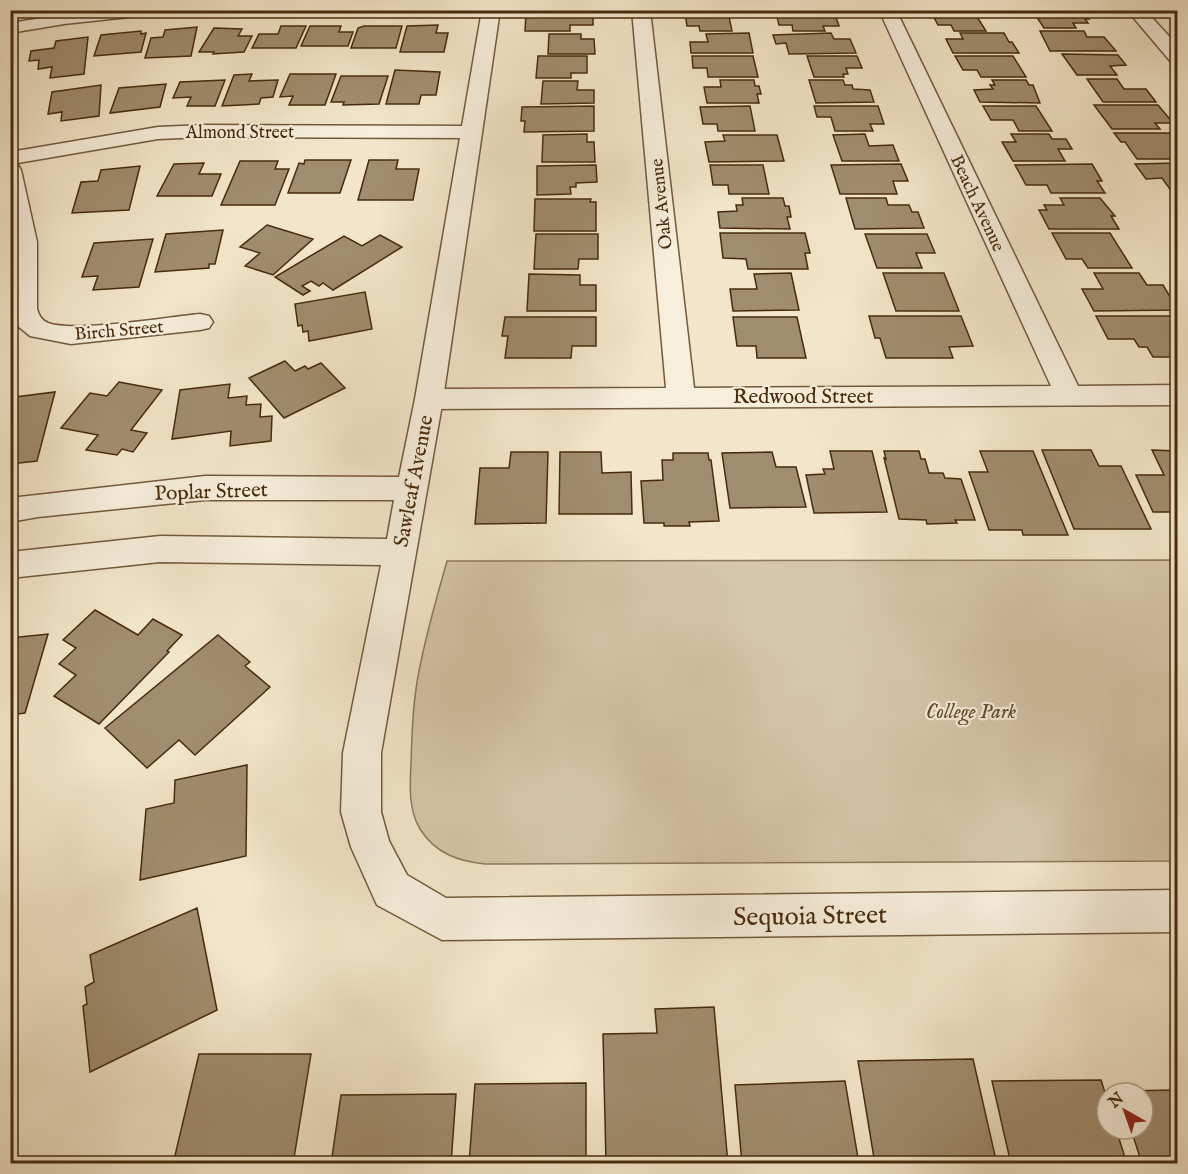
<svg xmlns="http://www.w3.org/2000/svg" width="1188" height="1174" font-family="'IM FELL English',serif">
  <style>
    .green { fill: #d5c5a9; stroke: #8e785a; stroke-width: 1.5 }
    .building { fill: #a08c6e; stroke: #472b0c; stroke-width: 1.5 }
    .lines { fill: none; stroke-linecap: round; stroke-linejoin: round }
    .minor-casing { stroke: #725a3b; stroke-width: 3 }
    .tertiary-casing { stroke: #725a3b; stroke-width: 3 }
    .minor { fill: #f7eedc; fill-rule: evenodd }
    .tertiary { fill: #f7eedc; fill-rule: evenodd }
    .labels { text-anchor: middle; stroke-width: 4.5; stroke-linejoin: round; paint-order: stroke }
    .far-street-label { font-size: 18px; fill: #472b0c; stroke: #f7eedc }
    .street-label { font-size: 21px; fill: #472b0c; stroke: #f7eedc }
    .park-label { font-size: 21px; font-style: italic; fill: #634a2b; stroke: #f7eedc }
    .near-street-label { font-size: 26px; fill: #472b0c; stroke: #f7eedc }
  </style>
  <rect width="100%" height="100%" fill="#f2e5c9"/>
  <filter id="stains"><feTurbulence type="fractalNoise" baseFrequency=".00333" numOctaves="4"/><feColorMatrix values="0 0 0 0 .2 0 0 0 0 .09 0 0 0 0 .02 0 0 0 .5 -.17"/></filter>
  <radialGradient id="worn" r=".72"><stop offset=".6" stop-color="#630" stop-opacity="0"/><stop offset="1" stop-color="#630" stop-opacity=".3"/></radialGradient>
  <path class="green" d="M1177,560V861L485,864C458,861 436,854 420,829C408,809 410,784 411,762C412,732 413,701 419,671C426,634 437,597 447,561Z"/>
  <path class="building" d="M1032,10H1082L1089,19H1085L1088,23H1073L1076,28H1044Z
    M593,12V25H570V31H525L526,13Z
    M728,12L732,31H700L699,26H687L685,13Z
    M834,12L839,26H823L825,31H793L792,25H779L776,13Z
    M931,12H974L986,31H954L951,25H938Z
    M438,25L436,33H448L444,52H400L407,26Z
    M281,26H306L296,48H252L259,34H278Z
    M310,26H341L339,32H353L348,46H301Z
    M364,26H402L396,48H351L358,28Z
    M197,27L191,56L145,58L151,38L163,37L165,30Z
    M214,28L242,29L238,36H252L244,52L213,54L214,52H199Z
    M141,31V34L146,33L141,52L94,56L101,35Z
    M1040,31H1084L1087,37H1104L1116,51H1050Z
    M749,33L753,53H691L690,42H708L706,34Z
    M831,33L834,39H850L856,53L789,54L786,43L776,44L773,35Z
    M960,33H1004L1009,42H1012L1019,53H953L946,39H963Z
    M549,34H581V39H594L595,54H548Z
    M88,37L84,74L50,78L52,67L38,69L39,60L29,61L31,51L54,48L56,41Z
    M1062,54L1118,55L1126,65L1110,66L1117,75H1077Z
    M538,56H587V73H571V78H536Z
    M692,56H753L758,77H708L707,68H693Z
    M807,56H857L862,68H846L848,74H843L844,77H814Z
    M955,56H1013L1026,77H981L977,70H963Z
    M395,70L440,72L436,95H421L419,104H386Z
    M252,74L249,81L278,80L273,97L261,98L259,104L222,106L234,75Z
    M290,74H336L325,105H289L293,96L280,97Z
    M341,76H388L379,104L343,105L344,102H331Z
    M1087,79H1117L1124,89H1146L1156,102H1103Z
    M225,80L215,106H187L191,97L173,98L180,82Z
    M720,80H754L755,86H759L761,94H757L759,103H707L704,87H721Z
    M809,80H843L845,85H852L853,89L870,90L874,102L816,103Z
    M992,80H1026L1029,85H1033L1040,103L980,102L974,90L993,89L990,85H995Z
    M543,81H578L577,90H594V103L541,104Z
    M166,84L160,107L110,113L119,88Z
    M101,85L99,116L61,121L62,112L48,114L52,92Z
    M1094,105H1158L1173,123H1155L1160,129H1112Z
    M594,106V131L524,132L525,121H521L522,107Z
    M750,106L755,131H718L717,124H703L700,107Z
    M814,106H878L884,124H870L873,131H835L831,117H817Z
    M983,106H1036L1052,131H1019L1013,120H991Z
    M1114,133H1170L1178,142V159H1137L1125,142H1121Z
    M587,134V142H594L595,162H542L543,135Z
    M865,134L869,146L893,145L899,161H842L833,135Z
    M1011,134H1049L1052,139H1066L1072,149H1058L1065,161H1013L1002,142H1016Z
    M723,135H777L784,161L709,162L705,142L725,141Z
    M305,160H351L340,193H288L299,163L304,164Z
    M369,160H398L396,169H419L413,200H358Z
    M240,161H278L275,169H289L275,205H221Z
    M204,163L199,174H221L212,196H157L174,164Z
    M1178,163V192H1172L1162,178L1146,179L1135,164Z
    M901,164L908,181H893L897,194H840L831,165Z
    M1092,164L1102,181H1097L1105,193H1051L1047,185H1026L1015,165Z
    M596,165L597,182L576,183V187H570L571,194L537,195V166Z
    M710,165H763L769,194H729L728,185H713Z
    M140,166L129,210L72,213L81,182L98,181L101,170Z
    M742,198H783L785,206H789L791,217H787L790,229L720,228L718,212L737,211L736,205H743Z
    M846,198H886L888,205H909L912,212H918L924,228L855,229Z
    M1060,198H1100L1115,216H1111L1119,229H1049L1039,210H1047L1044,205H1064Z
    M535,199H591L590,202H596V231H534Z
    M267,225L313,239L273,275L245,266L260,253L240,247Z
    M223,230L215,264H209V268L155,272L166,234Z
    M720,233H805L810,253H805L808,269H748L746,259L723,258Z
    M1052,233H1110L1132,268H1088L1082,259H1066Z
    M536,234H598V259H579L578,269H534Z
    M865,234H927L935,253H916L922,268H877Z
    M380,235L402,247L333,290L323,283L319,286L311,281L302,286L310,291L303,295L275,277L344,236L362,246Z
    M153,239L139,287L93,290L98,276L82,277L94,243Z
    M791,273L799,310L733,311L730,289H757L754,274Z
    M883,273H944L959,311H896Z
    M1094,273H1139L1147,285H1163L1178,310L1094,311L1082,289H1103Z
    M529,274L580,275V285H596V311H527Z
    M365,292L372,329L309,341L308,331L303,332L302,325L298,326L295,304Z
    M869,316H961L973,346L949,347L953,358H886L880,338H875Z
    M1096,316H1175L1178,319V357H1153L1147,347H1139L1134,339H1108Z
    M505,317H596V346H572L571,358H505L508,336H502Z
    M733,317H797L806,358H757L756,346H737Z
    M285,361L295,371L305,366L308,369L321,363L345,388L284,418L249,378Z
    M119,382L162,390L131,430L147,433L133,452L122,449L117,455L86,450L98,435L61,428L90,393L107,396Z
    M230,384L228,398L247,396L246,405L261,404L260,417L272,416L271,441L230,446L231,431L172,439L180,390Z
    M55,392L37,461L10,464V410L15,397Z
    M1042,450H1091L1099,466H1121L1151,529H1074Z
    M1152,450L1178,451V512H1153L1136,475H1164Z
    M830,451H872L887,512L814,513L806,475L825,474L823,469H834Z
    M884,451H919L921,459H925L929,473H943L945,478L961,479L975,520H955L957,523L927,524L926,520L899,519L884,458L886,459Z
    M980,451H1033L1068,535H1023L1022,530H989L969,472H988Z
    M511,452H548L546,523L475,524L480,468H509Z
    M560,452H601L602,473L631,472L632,514H559Z
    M772,452L776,467H796L806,507L730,508L722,453Z
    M673,453H708L709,460H711L719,521L689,522L690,526H664V523H644L641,481L663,480L662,460H673Z
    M95,610L138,635L153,619L182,635L167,651L169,652L99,724L54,696L76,675L59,664L76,648L63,640Z
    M48,634L25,713L10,715V638Z
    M218,635L250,662L245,666L270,687L195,755L179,740L147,768L105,728Z
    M247,765L246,856L140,880L146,809L174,803L175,780Z
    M197,908L217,1010L90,1072L83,1006L87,1004L85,987L94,982L90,955Z
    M714,1007L728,1164H606L603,1034L657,1033L655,1009Z
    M199,1054H311L293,1164H173Z
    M973,1059L996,1160H964L965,1164H875L858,1061Z
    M1101,1080L1107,1099V1129H1116L1127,1164H1011L992,1081Z
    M845,1081L859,1164H742L735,1085Z
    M586,1083V1164H469L475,1084Z
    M1178,1090V1164H1142L1131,1129H1143V1093H1120L1119,1091Z
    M456,1094L451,1164H331L341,1095Z"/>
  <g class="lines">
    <defs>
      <path id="minor" d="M95,10H156L148,15L64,24L10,33V23Z
        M632,10H650L694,388L1051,386L879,10H896L1078,386L1178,385V405L429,409L419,406L415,399L419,392L429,389L666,388Z
        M1127,10H1145L1178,46V63L1171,62Z
        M206,125L472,126L479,128L482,132L479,136L472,138L206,137L158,139L12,164L18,165L21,170L37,242V309C39,315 41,320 48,323C74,333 167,317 200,314L209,316L213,322L209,328L200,330L71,344L30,336L19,327L11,309L13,242L10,228V152L158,127Z"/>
      <path id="tertiary" d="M482,10H500L443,399L381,753V812L389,841L407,875L446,898L1178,890V932L442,940L377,905L351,847L341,812L343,753L381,565L160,562L10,578V552L160,536L387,539L394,500H205L38,517L10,522V498L205,476L399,477L415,399Z"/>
    </defs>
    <use href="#minor" class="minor-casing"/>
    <use href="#tertiary" class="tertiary-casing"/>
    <use href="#minor" class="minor"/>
    <use href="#tertiary" class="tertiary"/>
  </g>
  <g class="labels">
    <g class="far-street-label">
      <text x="240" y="138">Almond Street</text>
      <text transform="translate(978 203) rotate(65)" y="6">Beach Avenue</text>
      <text transform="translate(661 204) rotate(-96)" y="6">Oak Avenue</text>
      <text transform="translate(119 330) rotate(-5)" y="6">Birch Street</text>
    </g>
    <g class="street-label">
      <text x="803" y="403">Redwood Street</text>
      <text transform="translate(413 481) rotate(-79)" y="7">Sawleaf Avenue</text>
      <text transform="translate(211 491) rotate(-2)" y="7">Poplar Street</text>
    </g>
    <g class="park-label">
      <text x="971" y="718">College Park</text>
    </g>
    <g class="near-street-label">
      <text transform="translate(810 915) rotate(-1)" y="9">Sequoia Street</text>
    </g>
  </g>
  <rect width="1188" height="1174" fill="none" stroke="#f2e5c9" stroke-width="36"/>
  <rect x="12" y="12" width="1164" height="1150" fill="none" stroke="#472b0c" stroke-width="3"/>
  <rect x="18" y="18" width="1152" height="1138" fill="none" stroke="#472b0c" stroke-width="1.5"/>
  <g transform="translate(1125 1111) rotate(320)"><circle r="28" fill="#f7eedc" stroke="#b1a089" stroke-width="1.5"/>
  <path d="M0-4.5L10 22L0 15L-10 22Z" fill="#8f2418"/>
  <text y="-9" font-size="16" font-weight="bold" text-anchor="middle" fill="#472b0c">N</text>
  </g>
  <rect width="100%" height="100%" filter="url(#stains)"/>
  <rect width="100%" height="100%" fill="url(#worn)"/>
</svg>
